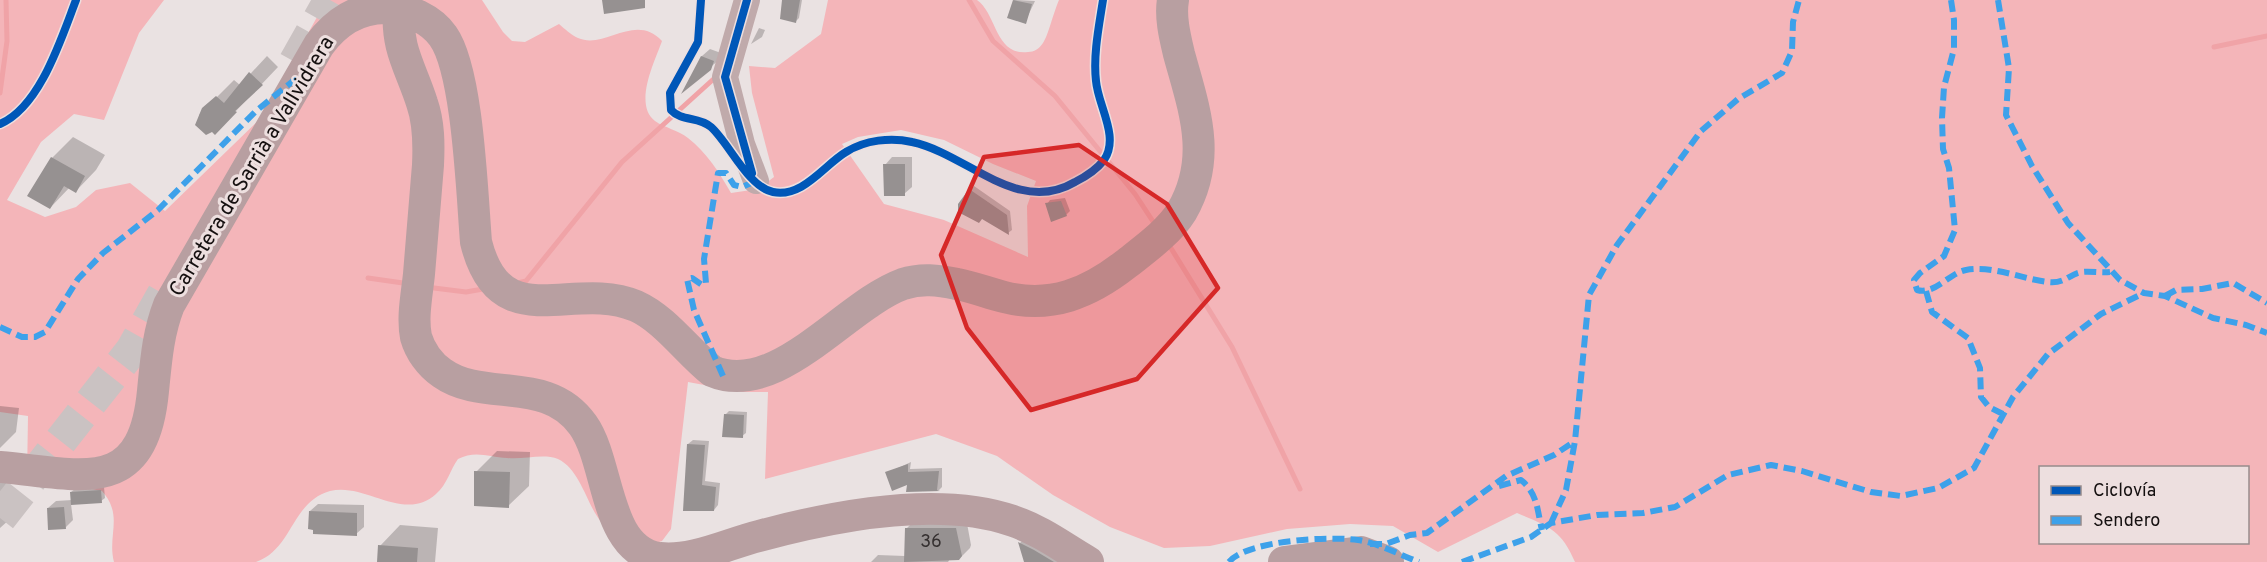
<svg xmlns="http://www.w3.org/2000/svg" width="2267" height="562" font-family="Overpass,sans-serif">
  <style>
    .forest { fill: #f4b5b9; fill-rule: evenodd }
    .shadow { fill: #0003 }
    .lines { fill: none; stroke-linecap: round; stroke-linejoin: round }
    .stream { stroke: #f0a3a7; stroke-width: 5 }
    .building { fill: #969191 }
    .highway-tunnel { stroke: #cac2c2; stroke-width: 33; stroke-dasharray: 33 16; stroke-linecap: butt }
    .minor { stroke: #c0aaab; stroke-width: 26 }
    .major { stroke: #b89fa1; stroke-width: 32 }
    .quiet { stroke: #3da1ea; stroke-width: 6; stroke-dasharray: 12 6; stroke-linecap: butt }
    .cycleway-casing { stroke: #eddfdf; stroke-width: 11 }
    .cycleway { stroke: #0057b8; stroke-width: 8 }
    .marked { fill: #d62828; fill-opacity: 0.2; stroke: #d62828; stroke-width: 4.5; stroke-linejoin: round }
    .labels { text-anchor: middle; stroke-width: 6; stroke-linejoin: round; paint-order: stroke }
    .number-label { font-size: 18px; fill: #353030 }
    .street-label { font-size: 21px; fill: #151010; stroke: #eddfdf }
  </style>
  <rect width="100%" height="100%" fill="#eae2e2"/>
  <path class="forest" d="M0,0H164L139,33L104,120L74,114L41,142L7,200L45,217L76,207L96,190L130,183L165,211L260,119L321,10L315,0H482L503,32L512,41L525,42L559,24C565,29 571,35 578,38C605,50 635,12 662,41C655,61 633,104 655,121C665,128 678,130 688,138C707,153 719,172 731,193L758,189L774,177L752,93L749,66L775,68L821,34L828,0H977C997,14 995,56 1028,52C1034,52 1039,49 1043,43C1048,36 1054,11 1059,0H2267V562H1575C1561,529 1548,526 1517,513L1438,552L1393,526L1350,524L1287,529L1210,546L1164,548L1110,527L1053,495L997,456L936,434L765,479L768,392H742L688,382L671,529L662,541L656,543L602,523C587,506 581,470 558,459C543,453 523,460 507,458C489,457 475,450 458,459C450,470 447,485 436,494C404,523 365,482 330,491C291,502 293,549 256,562H114C107,535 124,516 102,491L27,477L28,416L0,412ZM901,130L944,140L993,164L1036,181L1027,206L1028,257L944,220L884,204L842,144L858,137ZM2040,468H2248V542H2040Z"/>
  <path class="shadow" d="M784,0H802L799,18L796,21Z
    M1014,0L1035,1L1025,22L1008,17Z
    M759,28L765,30L762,37L751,44Z
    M710,49L721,53L719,60L685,88L702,56Z
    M267,56L278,67L215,133L199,115L234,80L240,85Z
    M73,137L105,155L96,170L76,191L70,187L50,208L52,158Z
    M892,157H912V187L904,194L885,165Z
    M974,186L1010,211L1012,230L1008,233L959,205Z
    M1065,198L1070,211L1066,215L1047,204L1050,200Z
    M0,406L19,408L16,432L0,448Z
    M729,411L747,412L746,433L742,436L725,415Z
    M693,440L709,441L705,481L720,483L718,505L714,510L684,509L688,444Z
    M497,451L530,452L529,486L508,506L476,472Z
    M911,462L910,469L942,468V487L939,490H908V483L887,473Z
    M0,463H6L10,519L0,528Z
    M104,487L105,498L101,501L71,504L73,520L65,528L48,508L56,501L72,500L71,492L75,489Z
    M318,504L364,505V527L356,534L310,511Z
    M917,518H966L971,545L970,548L959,559H950L948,562H871L878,555L905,556L906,529Z
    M400,525L438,528L435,562H378L380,546Z
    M1023,540L1061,562H1025L1020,543Z"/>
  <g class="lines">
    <path class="stream" d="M969,0L993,41L1055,96L1135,194L1154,223
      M2214,47L2267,36
      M0,93L7,41L6,0
      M1169,245L1232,347L1300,489
      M368,278L403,283
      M518,283L526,281L622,162L718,75
      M434,288L466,292L483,289"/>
  </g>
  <path class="building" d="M602,0H645V8L604,14Z
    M782,0H800L796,23L780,19Z
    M1013,0L1032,4L1026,24L1007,18Z
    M701,56L714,61L711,70L681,94Z
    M249,72L263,85L235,111L237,112L215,135L212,132L206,135L195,125L202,108L216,96L224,103Z
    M51,157L85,176L76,193L64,186L50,209L27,196Z
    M883,164H905V196H884Z
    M969,189L1007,215L1009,235L982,219L979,223L958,212V204Z
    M1061,201L1067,216L1051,222L1045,203Z
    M724,414L744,415L743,438L722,437Z
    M687,444L705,445L702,485L716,487L714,511H683Z
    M908,464V472L939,471L937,490L940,491L906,492L907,485L892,491L885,472Z
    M474,471L510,472L509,508L474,506Z
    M101,490L102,503L71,505L70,492Z
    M64,507L66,529L48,530L47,508Z
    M309,511L357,513V536L313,534V530L308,529Z
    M905,528H956L962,556L959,560L904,562Z
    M1018,542L1034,550L1054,562H1024Z
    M378,545L418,548L417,562H377Z"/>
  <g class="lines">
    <path class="highway-tunnel" d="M295,62L330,0
      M0,518L132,350L169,284"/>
    <path class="minor" d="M747,0L725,77L742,144L756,181"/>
    <path class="major" d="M399,10C396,49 411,68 422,103C429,123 429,144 428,165C425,201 422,238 419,274C417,294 412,317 416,337C420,351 430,365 442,373C484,403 547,374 583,425C610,463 604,550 659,558C692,562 727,544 759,536C833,516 939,495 1013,521C1040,530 1064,548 1088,562
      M0,467C81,474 143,498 153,391C156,361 158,333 169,305L319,45C335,23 358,7 388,8C408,9 431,19 443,36C468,71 472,194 476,242C500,339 572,279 636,306C665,319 687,351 712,371C777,399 845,305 903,284C921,278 938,280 957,284C973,287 988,293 1004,297C1051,309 1089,293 1126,264C1145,249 1169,232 1182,211C1213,157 1194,109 1179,54C1175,37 1170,17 1173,0
      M1284,562L1361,552L1388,562"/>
    <path class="quiet" d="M1951,0L1954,20V49L1944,87L1942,118L1943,149L1949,168L1955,230L1944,256L1920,273L1914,280L1917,290C1935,295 1949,273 1966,270C1992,265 2022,279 2048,282C2065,284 2069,274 2082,272C2091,271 2101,273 2110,272
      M1998,0L2009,68L2006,115L2032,166L2068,223L2120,280L2144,293L2165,296L2213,318L2246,325L2267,333
      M1926,291L1932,312L1968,338L1980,368L1981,397L1989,407L2003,414
      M2165,296L2176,290L2202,289L2233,283L2267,303
      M0,327L22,337H35L45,332L78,279L103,253L158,210L256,111L303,73
      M723,376L694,310L687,279L692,278L702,285L706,283L704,259L718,173H726L734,185L742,187L756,181
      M1499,486L1521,480C1538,494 1537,510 1542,530
      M1551,523L1566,490L1575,441L1589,295L1617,245L1701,131L1738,99L1782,73L1792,51L1793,22L1799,0
      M1370,544H1386L1410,535L1427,533L1506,476L1554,455L1575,441
      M1229,562C1247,540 1330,536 1358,540C1378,543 1400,555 1419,562
      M1462,562L1531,537L1551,523L1597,515L1643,513L1675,507L1728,475L1771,465L1802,471L1871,492L1901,496L1938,488L1974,468L2013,397L2048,354L2101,314L2144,293"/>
    <defs>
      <path id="cycleway" d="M701,0L698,42L670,93L671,110C682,122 698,116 711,127C729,143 748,187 773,192C803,198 824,165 846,152C865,140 891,137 912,142C968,154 1017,216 1075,182C1085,177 1097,169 1104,160C1120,137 1098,106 1096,81C1093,55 1099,26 1103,0
        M747,0L725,77L752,173
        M0,124C40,107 61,39 76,0"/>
    </defs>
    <use href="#cycleway" class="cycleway-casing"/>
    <use href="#cycleway" class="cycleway"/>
  </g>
  <path class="marked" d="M1079,145L1167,204L1218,288L1137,379L1031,410L967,328L941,255L984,157Z"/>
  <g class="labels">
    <g class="number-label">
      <text x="931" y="547">36</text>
    </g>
    <g class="street-label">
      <text transform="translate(251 166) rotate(-59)" y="7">Carretera de Sarrià a Vallvidrera</text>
    </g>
  </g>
  <rect x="2039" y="466" width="210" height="78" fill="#eddfdf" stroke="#978c8c" stroke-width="1.5"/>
  <rect x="2051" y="486" width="30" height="9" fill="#0057b8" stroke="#978c8c" stroke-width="1.5"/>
  <text x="2093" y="496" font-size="18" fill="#151010">Ciclovía</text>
  <rect x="2051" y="516" width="30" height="9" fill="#3da1ea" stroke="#978c8c" stroke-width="1.5"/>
  <text x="2093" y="526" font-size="18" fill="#151010">Sendero</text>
</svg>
